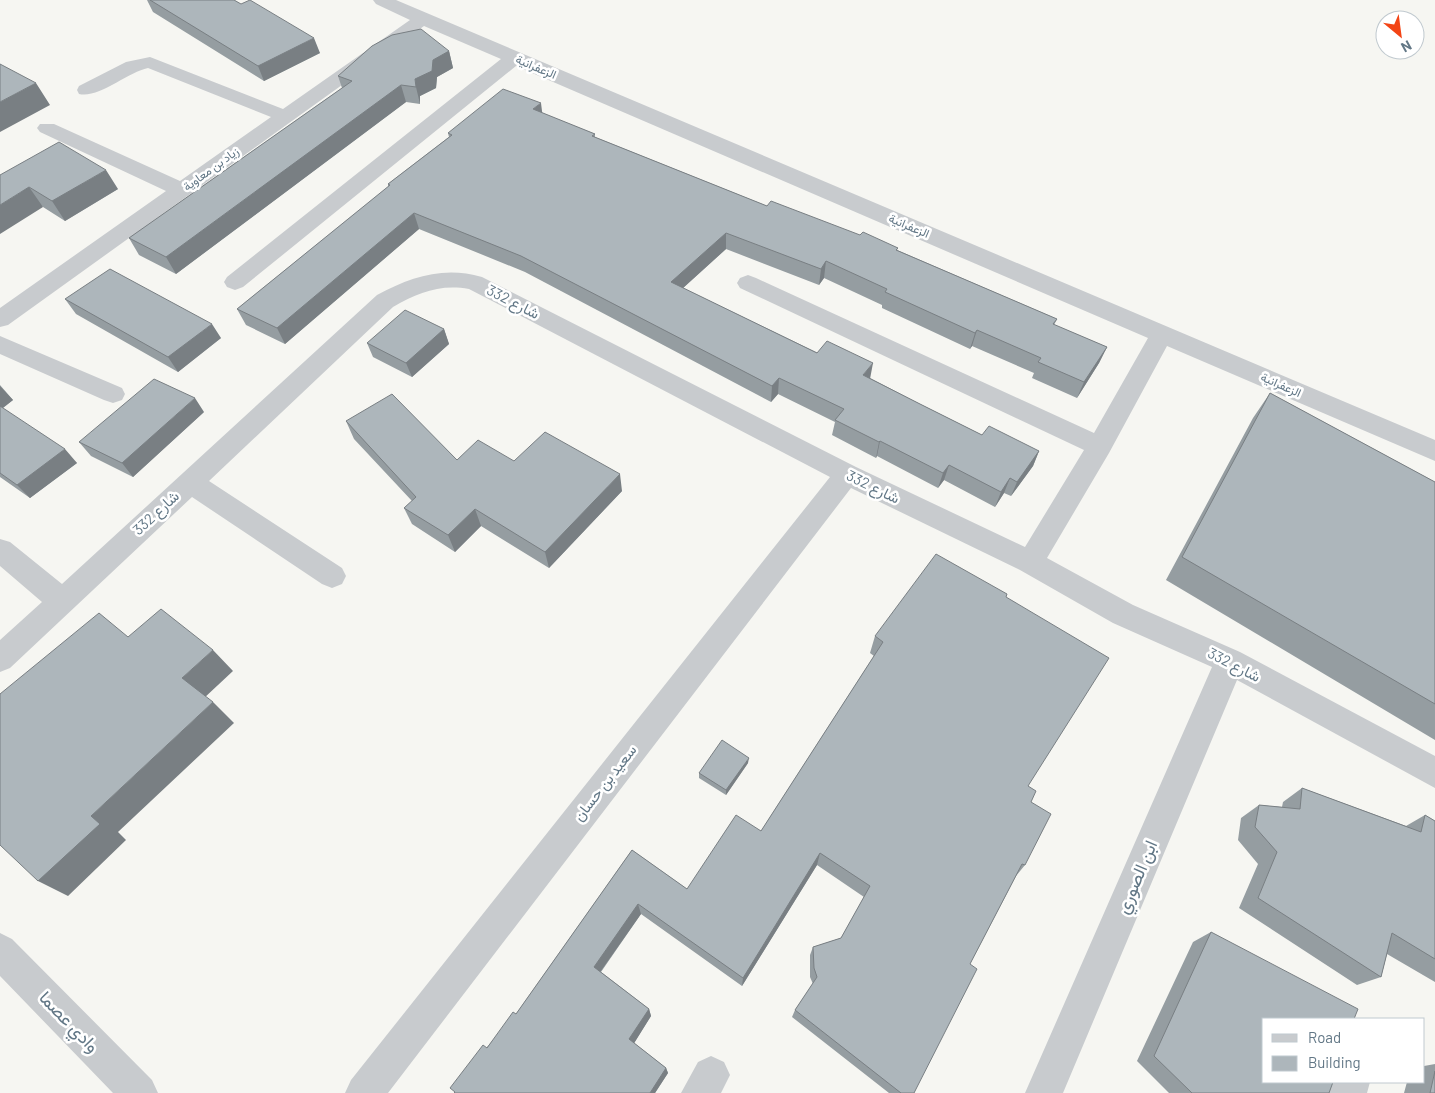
<svg xmlns="http://www.w3.org/2000/svg" width="1435" height="1093" font-family="Barlow,Vazirmatn,sans-serif">
  <style>
    .lines { fill: none; stroke-linecap: round; stroke-linejoin: round }
    .minor { fill: #c8cbce; fill-rule: evenodd }
    .wall { fill: #959da1 }
    .shaded-wall { fill: #797f83 }
    .building { fill: #adb6bb; stroke: #797f83 }
    .labels { text-anchor: middle; stroke-width: 5; stroke-linejoin: round; paint-order: stroke }
    .far-street-label { font-size: 12px; fill: #627786; stroke: #fff }
    .street-label { font-size: 15px; fill: #627786; stroke: #fff }
    .near-street-label { font-size: 18px; fill: #627786; stroke: #fff }
  </style>
  <rect width="100%" height="100%" fill="#f6f6f2"/>
  <g class="lines">
    <path class="minor" d="M373,0H396L1435,440V461L1167,346L1109,453L1047,558L1133,605L1240,652L1435,756V788L1237,680L1063,1093H1025L1212,667L1113,623L1020,570L851,488L388,1093H345L351,1080L830,477L469,289C439,284 418,293 393,307L209,481L342,568L346,576L342,584L332,588L322,584L192,497L10,668L0,672V640L42,602L0,566V539L10,542L62,584L377,295C411,277 443,266 482,277L856,467L1025,547L1084,450L740,288L737,283L740,278L748,275L756,278L1094,433L1148,338L516,66L243,287L235,290L227,287L224,282L227,277L501,59L424,26L8,325L0,327V308L166,191L40,132L37,128L40,124H54L180,181L271,117L148,68C128,72 98,99 79,94L77,90L79,86L126,62L150,57L283,109L410,20L376,4Z
      M0,336L122,388L125,394L122,400L113,403L104,400L0,354Z
      M0,933L12,939L152,1080L158,1093H113L0,976Z
      M711,1056L724,1062L730,1075L721,1093H681L698,1062Z
      M1332,1082H1370L1367,1093H1329Z"/>
  </g>
  <path class="wall" d="M147,0H234L320,53L264,81L153,12Z
    M449,51L453,68L437,77L436,88L420,96V104L406,102L176,274L139,255L129,238L342,88L338,76Z
    M542,113L595,134V137L767,206L898,248L897,250L1057,319L1054,325L1107,347L1099,363L1077,398L1032,378L1034,373L972,346L970,349L882,308V305L824,278L819,285L726,249L683,288L870,378L920,404L982,435L1039,451L1033,466L1011,496L1004,493L995,507L944,480L938,488L877,456L876,458L832,435L835,422L778,394L771,402L525,272L419,229L285,344L246,325L237,309L388,187V184L449,137L448,133Z
    M0,175L118,189L65,221L43,207Z
    M65,299L221,338L178,372L76,314Z
    M444,329L449,344L412,377L373,357L367,343Z
    M0,385L13,400L3,408L77,463L30,498L0,477Z
    M1270,393L1435,482V740L1166,580L1253,418Z
    M204,412L133,477L91,456L79,442Z
    M346,421L457,460L514,461L622,491L549,568L481,526L455,552L412,524L404,508L412,501L354,439Z
    M1006,597L1028,786L1031,802L1025,865L1016,876L970,964L914,1093H889L792,1017L795,1010L813,984L810,977V955L813,947L841,938L864,897L817,865L742,986L641,914L601,972L649,1009L651,1016L634,1043L666,1068L668,1073L655,1093H454L487,1047L516,1014L632,850L687,889L761,831L874,656L870,653L875,636Z
    M748,763L726,795L699,778V773Z
    M1302,788L1406,826L1425,815L1435,821V982L1387,954L1381,977L1357,985L1239,908L1258,864L1238,840L1241,818L1259,805L1282,807L1283,802Z
    M1211,932L1329,1093H1169L1137,1061L1193,942Z
    M1435,1064V1093H1404L1407,1082H1424V1066Z"/>
  <path class="shaded-wall" d="M314,38L320,53L264,81L258,66Z
    M449,51L453,68L437,77L436,88L420,96V104L416,87L415,79L433,60Z
    M36,83L50,105L0,132V102Z
    M401,85L406,102L176,274L166,257Z
    M541,103L543,119L533,109Z
    M106,170L118,189L65,221L52,201Z
    M29,187L43,207L0,234V205Z
    M414,213L419,229L285,344L277,328Z
    M726,233V249L672,298L671,282Z
    M826,261L824,278L819,285L821,269Z
    M212,324L221,338L178,372L168,357Z
    M444,329L449,344L412,377L406,363Z
    M977,330L972,346L970,349L975,333Z
    M1107,347L1099,363L1077,398L1084,382Z
    M873,363L870,379L863,375Z
    M779,378L778,394L771,402L772,386Z
    M0,386L13,400L0,410Z
    M195,398L204,412L133,477L122,463Z
    M880,441L877,456L876,458L879,442Z
    M65,449L77,463L30,498L17,485Z
    M1039,451L1033,466L1011,496L1017,482Z
    M949,465L944,480L938,488L943,473Z
    M620,474L622,491L549,568L545,552Z
    M1010,478L1004,493L995,507L1001,492Z
    M475,509L481,526L455,552L448,535Z
    M213,650L233,671L203,699L182,678Z
    M213,702L234,723L118,832L126,840L68,896L38,881L91,816Z
    M749,758L748,763L726,795V790Z
    M820,853L817,865L742,986L743,978Z
    M638,904L641,914L598,975L594,967Z
    M649,1009L651,1016L633,1045L629,1039Z
    M666,1068L668,1073L655,1093H650Z"/>
  <path class="building" d="M150,0H234L241,4L250,0L314,38L258,66Z
    M421,29L449,51L433,60L432,71L415,79L416,87L401,85L166,257L129,238L352,81L338,76L372,46L392,35Z
    M0,64L36,83L0,102Z
    M503,89L541,103L533,109L595,134L592,136L767,206L771,201L860,235L863,232L898,248L896,250L1057,319L1053,324L1107,347L1084,382L1038,362L1041,358L977,330L975,333L885,292L887,289L826,261L821,269L726,233L671,282L817,353L827,341L873,363L863,375L920,404L982,435L989,426L1039,451L1017,482L1010,478L1001,492L949,465L943,473L880,441L879,442L835,420L844,409L779,378L772,386L521,256L414,213L277,328L237,309L390,185L388,184L452,135L448,133Z
    M59,142L106,170L52,201L29,187L0,205V175Z
    M110,269L212,324L168,357L65,299Z
    M405,310L444,329L406,363L367,343Z
    M154,379L195,398L122,463L79,442Z
    M1270,393L1435,482V704L1182,557Z
    M392,394L457,460L478,440L514,461L545,432L620,474L545,552L475,509L448,535L404,508L416,497L346,421Z
    M0,406L65,449L17,485L0,473Z
    M936,554L1007,594L1006,597L1109,658L1028,786L1036,791L1031,802L1051,814L1025,865L1022,864L970,964L977,969L914,1093H901L795,1010L817,977L814,968L813,947L841,938L870,886L820,853L743,978L638,904L594,967L649,1009L629,1039L666,1068L650,1093H454L455,1092L450,1088L483,1045L487,1048L513,1012L516,1014L632,850L687,889L736,815L761,831L883,642L875,636Z
    M161,609L213,650L182,678L213,702L91,816L100,824L38,881L0,845V694L99,613L128,637Z
    M722,740L749,758L726,790L699,773Z
    M1302,788L1421,832L1425,815L1435,821V959L1392,933L1381,977L1258,898L1277,852L1255,827L1259,805L1300,809Z
    M1211,932L1358,1009L1354,1019H1264V1082H1333L1329,1093H1192L1154,1056Z
    M1435,1071V1093H1430Z"/>
  <g class="labels">
    <g class="far-street-label">
      <text transform="translate(536 67) rotate(23)" y="4">الزعفرانية</text>
      <text transform="translate(211 169) rotate(-36)" y="4">زياد بن معاوية</text>
      <text transform="translate(909 226) rotate(23)" y="4">الزعفرانية</text>
      <text transform="translate(1281 385) rotate(24)" y="4">الزعفرانية</text>
    </g>
    <g class="street-label">
      <text transform="translate(513 302) rotate(27)" y="5">شارع 332</text>
      <text transform="translate(873 487) rotate(26)" y="5">شارع 332</text>
      <text transform="translate(156 513) rotate(-43)" y="5">شارع 332</text>
      <text transform="translate(1234 665) rotate(27)" y="5">شارع 332</text>
      <text transform="translate(605 783) rotate(-52)" y="5">سعيد بن حسان</text>
    </g>
    <g class="near-street-label">
      <text transform="translate(1137 877) rotate(-67)" y="6">ابن الصوري</text>
      <text transform="translate(69 1022) rotate(46)" y="6">وادي عصما</text>
    </g>
  </g>
  <rect x="1262" y="1018" width="162" height="65" fill="#ffffff" stroke="#c0c9cf"/>
  <rect x="1272" y="1034" width="25" height="8" fill="#c8cbce" stroke="#c0c9cf"/>
  <text x="1308" y="1043" font-size="15" fill="#627786">Road</text>
  <rect x="1272" y="1056" width="25" height="15" fill="#adb6bb" stroke="#c0c9cf"/>
  <text x="1308" y="1068" font-size="15" fill="#627786">Building</text>
  <g transform="translate(1400 35) rotate(151)"><circle r="24" fill="#ffffff" stroke="#c0c9cf"/>
  <path d="M0-4L9 19L0 12L-9 19Z" fill="#f34415"/>
  <text y="-8" font-size="14" font-weight="bold" text-anchor="middle" fill="#627786">N</text>
  </g>
</svg>
